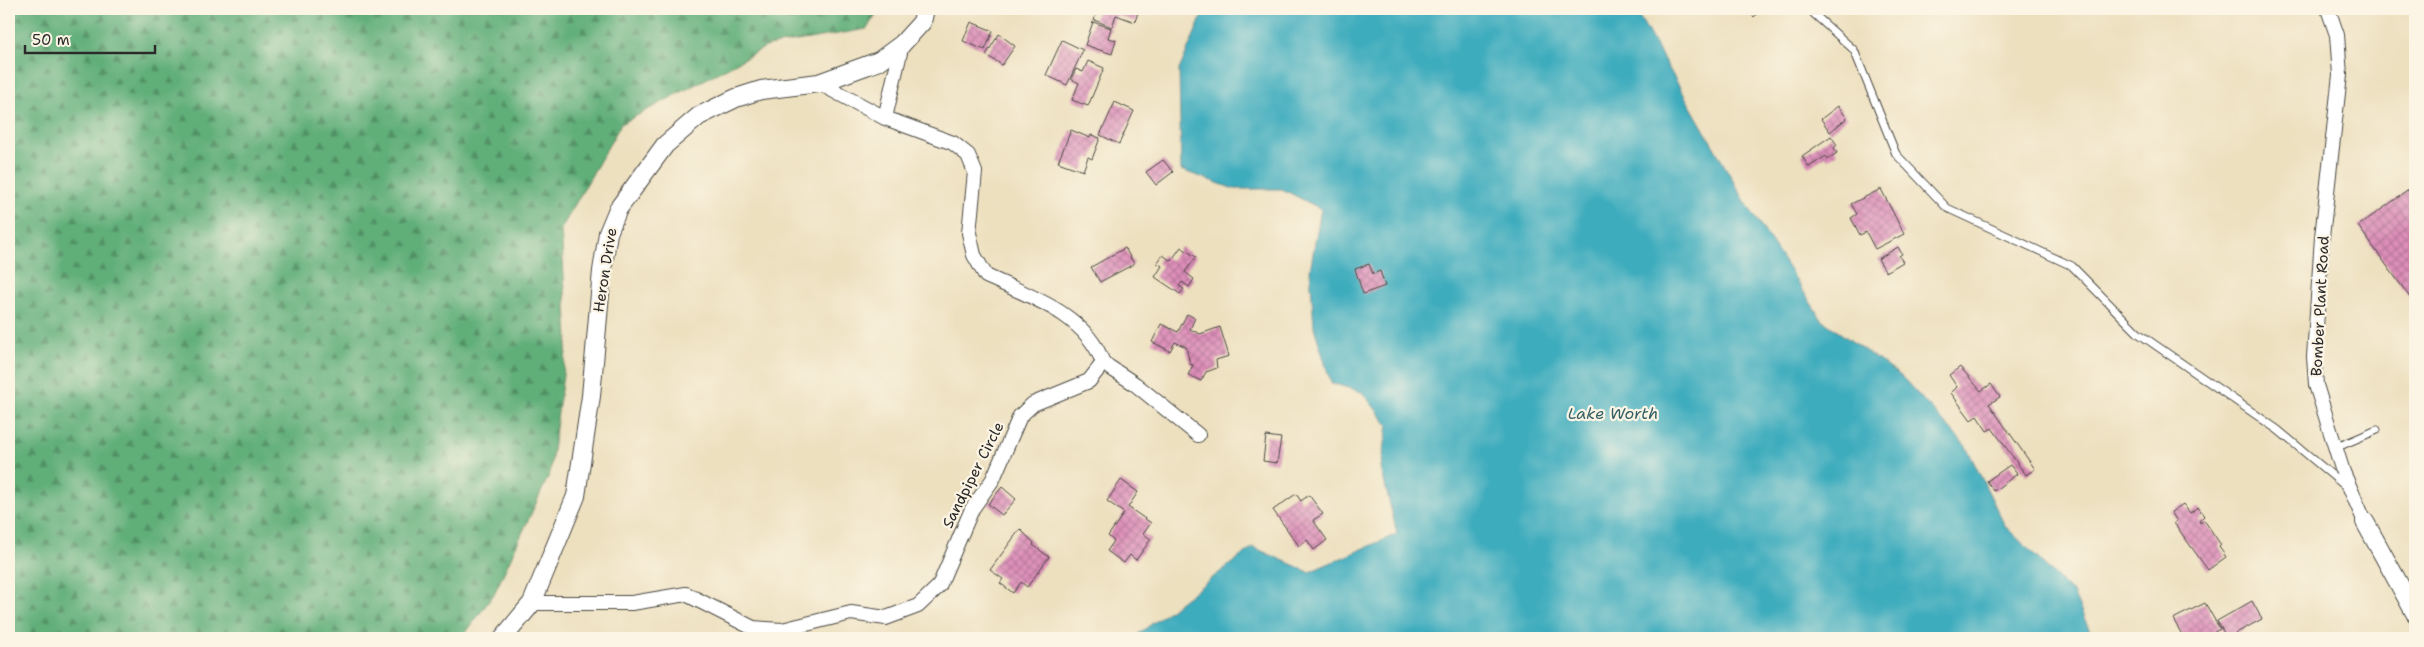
<svg xmlns="http://www.w3.org/2000/svg" width="2424" height="647" font-family="'Shantell Sans',sans-serif">
  <style>
    .forest { fill: url(#forest-firs); stroke: #466d52 }
    .water { fill: #3eacbd; stroke: #346c74 }
    .building { fill: url(#building-cross-hatch) }
    .lines { fill: none; stroke-linecap: round; stroke-linejoin: round }
    .service-casing { stroke: #484641; stroke-width: 9 }
    .minor-casing { stroke: #484641; stroke-width: 16 }
    .tertiary-casing { stroke: #484641; stroke-width: 20 }
    .service { stroke: #fff; stroke-width: 7 }
    .minor { stroke: #fff; stroke-width: 14 }
    .tertiary { stroke: #fff; stroke-width: 18 }
    .labels { text-anchor: middle; stroke-width: 4.5; stroke-linejoin: round; paint-order: stroke }
    .street-label { font-size: 15px; fill: #2b2b2b; stroke: #fcf5e5 }
    .water-label { font-size: 16px; font-style: italic; fill: #335f65; stroke: #fcf5e5 }
  </style>
  <defs>
    <pattern id="forest-firs" width="22" height="20" patternUnits="userSpaceOnUse" patternTransform="scale(1.25)"><rect width="22" height="20" fill="#61af79"/><path d="M5 1l3.5 6h-7zM16 11l3.5 6h-7z" fill="#508f63"/></pattern>
    <pattern id="building-cross-hatch" width="8" height="8" patternUnits="userSpaceOnUse" patternTransform="scale(1.25)"><rect width="8" height="8" fill="#dd8eb9"/><path d="M0 0l8 8M0 8l8-8" fill="none" stroke="#b37497"/></pattern>
  </defs>
  <rect width="100%" height="100%" fill="#fcf5e5"/>
  <filter id="ink" filterUnits="userSpaceOnUse"><feTurbulence type="fractalNoise" baseFrequency=".02" numOctaves="2"/><feDisplacementMap in="SourceGraphic" scale="10" xChannelSelector="R" yChannelSelector="G"/><feConvolveMatrix kernelMatrix="1 2 1 2 8 2 1 2 1" color-interpolation-filters="sRGB"/></filter>
  <filter id="wash" filterUnits="userSpaceOnUse"><feTurbulence type="fractalNoise" baseFrequency=".0096" numOctaves="4" result="noise"/><feDisplacementMap in="SourceGraphic" scale="20" xChannelSelector="R" yChannelSelector="G"/><feGaussianBlur stdDeviation="1.12" result="paint"/><feColorMatrix in="noise" values="0 0 0 0 0 0 0 0 0 0 0 0 0 0 0 0 0 1.4 0 .05"/><feComposite in="paint" operator="in"/></filter>
  <g filter="url(#wash)">
    <rect width="100%" height="100%" fill="#ede0bf"/>
    <path class="forest" d="M9,9H879L867,29L768,46L621,124L561,229L568,337L550,473L494,594L462,638H9Z"/>
    <path class="water" d="M1205,9H1635L1746,203L1822,320L1902,377L1966,446L2005,526L2073,593L2093,638H1133L1253,547L1309,572L1397,534L1381,468L1388,425L1362,392L1331,383L1314,327L1310,270L1321,209L1282,189H1234L1181,170L1179,70Z"/>
    <g id="blocks">
      <path class="building" d="M1098,9H1139L1135,22L1116,15L1112,27L1094,20Z
        M1719,9H1728L1723,14Z
        M1746,9H1762L1754,17Z
        M971,22L993,31L985,50L963,41Z
        M1093,22L1111,28L1108,38L1116,40L1112,54L1085,45Z
        M999,34L1015,46L1002,65L986,55Z
        M1062,40L1083,50L1067,85L1046,75Z
        M1088,61L1104,68L1088,106L1072,100L1079,83L1071,79L1076,69L1083,72Z
        M1115,102L1134,111L1119,144L1100,135Z
        M1838,106L1847,118L1830,132L1821,119Z
        M1071,130L1090,138L1091,135L1100,138L1092,159L1088,157L1083,171L1058,162Z
        M1831,136L1837,145L1834,148L1837,153L1828,159L1826,156L1809,167L1802,156Z
        M1163,160L1173,172L1156,185L1146,172Z
        M1881,189L1904,234L1875,249L1866,232L1860,235L1851,218L1857,214L1851,204Z
        M2410,189L2415,196L2414,303L2358,226Z
        M1181,247L1196,257L1185,272L1194,279L1189,287L1182,282L1179,286L1184,289L1180,294L1155,277L1162,266L1157,263L1163,255L1171,261Z
        M1898,247L1902,254L1899,256L1903,262L1886,272L1878,259Z
        M1125,248L1134,264L1100,282L1091,267Z
        M1369,264L1373,274L1380,271L1385,286L1363,294L1355,269Z
        M1187,314L1195,318L1190,329L1200,334L1220,327L1229,356L1216,360L1217,368L1206,372L1201,381L1188,375L1193,365L1190,364L1186,347L1175,342L1170,351L1152,342L1161,324L1178,332Z
        M1960,367L1981,391L1991,384L2000,397L1989,404L2035,469L2026,475L1992,428L1987,431L1977,416L1971,420L1951,393L1957,387L1949,375Z
        M1266,436L1281,438L1277,463L1263,461Z
        M2010,465L2017,474L1994,491L1987,481Z
        M1121,480L1138,492L1128,507L1151,523L1143,534L1151,539L1136,560L1130,555L1124,563L1107,551L1114,541L1108,536L1124,513L1107,501Z
        M1002,487L1016,499L1002,515L988,504Z
        M1296,494L1301,501L1309,495L1323,514L1313,520L1327,540L1314,550L1307,540L1299,546L1273,510Z
        M2183,504L2190,513L2198,507L2204,516L2199,521L2200,523L2204,520L2221,545L2219,547L2226,557L2208,570L2174,523L2177,521L2171,512Z
        M1020,529L1034,543L1033,545L1049,557L1027,587L1021,582L1013,593L1000,583L1003,579L990,570Z
        M2252,601L2262,619L2227,638L2217,621Z
        M2205,603L2220,629L2204,638H2184L2173,619Z"/>
    </g>
  </g>
  <g filter="url(#ink)">
    <use href="#blocks" fill-opacity="0" stroke="#484641" stroke-width="1"/>
    <g class="lines">
      <defs>
        <path id="service" d="M1814,14L1854,50L1896,154L1947,208L2072,266L2138,333L2278,430L2345,486
          M2335,448L2377,430"/>
        <path id="minor" d="M2328,9L2337,35L2340,75L2322,237L2314,357L2316,385L2343,472L2365,522
          M885,118L902,44
          M1103,363L1135,384L1198,435
          M532,603H632L686,594L753,628L782,630L851,613L886,618L918,606L939,586L972,509L993,479L1020,416L1033,404L1089,381L1103,363C1086,314 1029,296 986,276L974,255L969,233L975,172L968,155L953,143L885,118L819,83"/>
        <path id="tertiary" d="M2365,522L2415,613
          M503,638L532,603L576,496L591,396L602,271L608,233L618,209L665,145L699,116L736,98L761,90L819,83L879,61L902,44L922,22L925,9"/>
      </defs>
      <use href="#service" class="service-casing"/>
      <use href="#minor" class="minor-casing"/>
      <use href="#tertiary" class="tertiary-casing"/>
      <use href="#service" class="service"/>
      <use href="#minor" class="minor"/>
      <use href="#tertiary" class="tertiary"/>
    </g>
  </g>
  <g class="labels">
    <g class="street-label">
      <text transform="translate(605 270) rotate(-81)" y="5">Heron Drive</text>
      <text transform="translate(2320 306) rotate(-87)" y="5">Bomber Plant Road</text>
      <text transform="translate(973 475) rotate(-63)" y="5">Sandpiper Circle</text>
    </g>
    <g class="water-label">
      <text x="1613" y="419">Lake Worth</text>
    </g>
  </g>
  <rect width="2424" height="647" fill="none" stroke="#fcf5e5" stroke-width="30"/>
  <path d="M25 45v8h130v-8" fill="none" stroke="#2b2b2b" stroke-width="2.5"/>
  <text x="32" y="45" font-size="15" fill="#2b2b2b" stroke="#fcf5e5" stroke-width="4" paint-order="stroke">50 m</text>
</svg>
